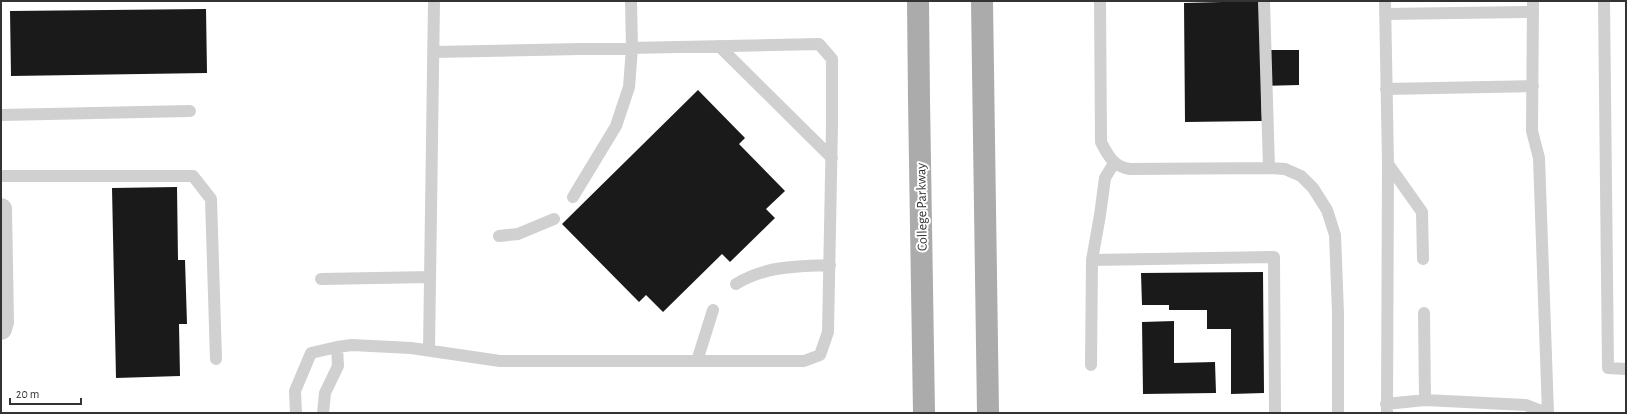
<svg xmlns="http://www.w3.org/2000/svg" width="1627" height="414" font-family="'Alegreya Sans',sans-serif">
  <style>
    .building { fill: #1a1a1a }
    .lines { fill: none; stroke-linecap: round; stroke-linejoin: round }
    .service { stroke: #d0d0d0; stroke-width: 12 }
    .minor { stroke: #d0d0d0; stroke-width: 22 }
    .primary { stroke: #ababab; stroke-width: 22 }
    .labels { text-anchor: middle; stroke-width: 4; stroke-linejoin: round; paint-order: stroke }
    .street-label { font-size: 14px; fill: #333; stroke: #fff }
  </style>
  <rect width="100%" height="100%" fill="#fff"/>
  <path class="building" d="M1260,1L1261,50H1299V85L1261,86L1262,121L1185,122L1184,3Z
    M206,9L207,73L11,76L10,11Z
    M698,90L745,138L739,144L785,191L766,209L775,218L730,262L722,254L663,312L646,295L639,302L562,224Z
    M177,187L178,260H185L187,324H179L180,376L116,378L112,188Z
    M1263,272L1264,393L1231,394V329H1207V310H1169V305H1142L1141,273Z
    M1174,321V363L1215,362L1216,393L1143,394L1142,322Z"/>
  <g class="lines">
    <path class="service" d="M1100,1L1101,142C1108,156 1114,167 1130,169L1269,168L1264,1
      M1385,1L1388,164L1387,413
      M1533,1L1532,131L1539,158L1548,413
      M1604,1L1608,368L1626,369
      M1385,14L1533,12
      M719,46L832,158
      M1386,89L1533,86
      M1,115L190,111
      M1114,163L1105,178L1100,215L1092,260L1274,257L1275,413
      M1388,164L1422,212L1423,259
      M1269,168L1285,169L1301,176L1313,188L1327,210L1335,235L1338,313V413
      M1,176H193L211,199L216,359
      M573,197L616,126L629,87L632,48L631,1
      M499,236L518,234L554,219
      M321,279L430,277
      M736,284C765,266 797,266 830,265
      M1424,313L1425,400
      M337,347L352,345L411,348L500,361H804L820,355L828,332L832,124V59L819,44L433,52
      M429,350L434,1
      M697,361L713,310
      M1091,365L1092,260
      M1386,404L1425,400L1526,405L1547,413
      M296,413L295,391L311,353L337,347L338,366L325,393L323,413"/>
    <path class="minor" d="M1,209L3,322L1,329"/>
    <path class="primary" d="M918,1L919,99L924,413
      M982,1L988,413"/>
  </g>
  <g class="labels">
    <g class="street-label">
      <text transform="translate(921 207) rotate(-91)" y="5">College Parkway</text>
    </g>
  </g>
  <rect width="1627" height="414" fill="none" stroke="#333333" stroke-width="4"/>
  <path d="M10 398v6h71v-6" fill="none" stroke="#333333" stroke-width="2"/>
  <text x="16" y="398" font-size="12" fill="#333333" stroke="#ffffff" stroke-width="3" paint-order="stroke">20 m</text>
</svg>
